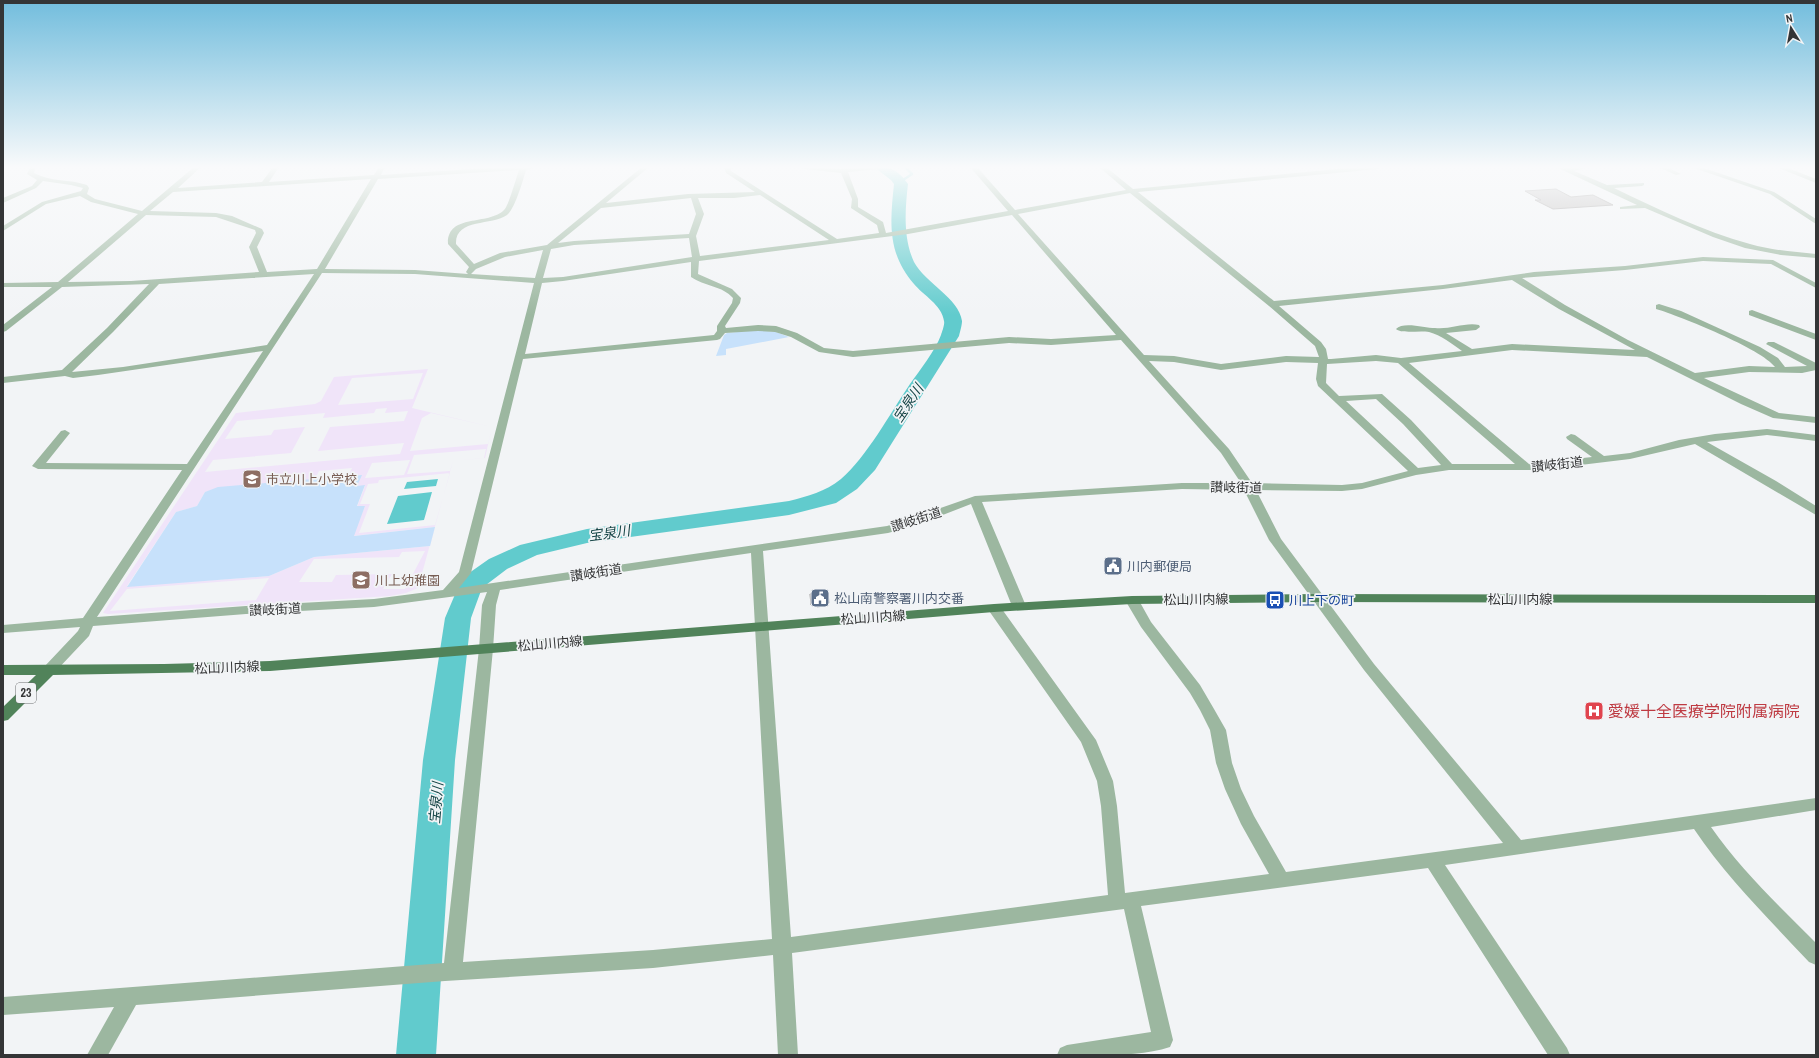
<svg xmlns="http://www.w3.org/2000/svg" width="1819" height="1058" font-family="'Archivo Narrow','Noto Sans JP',sans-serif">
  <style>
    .education { fill: #f0e4f9; fill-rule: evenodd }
    .green { fill: #c7e1fb }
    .water { fill: #61cbcd }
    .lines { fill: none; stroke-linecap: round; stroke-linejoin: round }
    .stream { stroke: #61cbcd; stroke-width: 2.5 }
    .river { fill: #61cbcd; fill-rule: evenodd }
    .building { fill: #bab7b6; stroke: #959291 }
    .minor { fill: #9cb7a0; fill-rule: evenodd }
    .major { fill: #51835a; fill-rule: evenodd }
    .labels { text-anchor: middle; stroke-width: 3.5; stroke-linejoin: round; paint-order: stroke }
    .shield { fill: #f2f4f6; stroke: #6d6e70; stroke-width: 1 }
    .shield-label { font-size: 12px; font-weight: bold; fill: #343536 }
    .street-label { font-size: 13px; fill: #343536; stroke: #f2f4f6 }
    .education-label { font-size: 13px; fill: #785e54; stroke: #f2f4f6; text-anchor: start }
    .service-label { font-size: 13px; fill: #4e5e75; stroke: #f2f4f6; text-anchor: start }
    .transit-label { font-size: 13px; fill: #164399; stroke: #f2f4f6; text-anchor: start }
    .water-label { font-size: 14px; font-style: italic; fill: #144445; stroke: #f2f4f6 }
    .near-health-label { font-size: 16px; fill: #be3a42; stroke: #f2f4f6; text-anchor: start }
  </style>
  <rect width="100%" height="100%" fill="#f2f4f6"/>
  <path class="education" d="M428,369L412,408L492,427L485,458L453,461L418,588L406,593L390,596L108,614L103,613L236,413L315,404L321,401L334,377ZM423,373L413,399L338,405L352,378ZM387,408L385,413L408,411L404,421L330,427L318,451L404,443L400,454L205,472L213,460L291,453L305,427L274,430L271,435L225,439L237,421L325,413L323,418L374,413L376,409ZM431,413L492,427L488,444L410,451L422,418ZM486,449L484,458L453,461L450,471L407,474L414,455ZM410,460L404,475L365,478L372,463ZM352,468L349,474L316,477L319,471ZM450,473L435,525L359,533L370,504H360L368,484L378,483L379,480ZM361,475L357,486H365L357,507L365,506L353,536L435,527L430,546L314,557L269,576L127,586L176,512L197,506L205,492ZM425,551L405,589H383L392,574L336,575L332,582H299L314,559L399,557L402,552ZM269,578L256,600L110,611L127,589Z"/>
  <path class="green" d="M757,330L776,332L789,337L726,349V355L716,356L724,335L727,333Z
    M362,475L357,486L365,485L357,506H365L354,536L435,527L430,546L314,557L269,576L127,587L176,512L197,506L205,492L218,487Z"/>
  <path class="water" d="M438,479L436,486L404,489L407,482Z
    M432,492L424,520L387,524L398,496Z"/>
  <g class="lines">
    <path class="stream" d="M900,182L912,174L905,167"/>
    <path class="river" d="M874,167C891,167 897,169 908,184C905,210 903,238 914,262C925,283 959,298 962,321C962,325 960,332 959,336L875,470L857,489L836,503L789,515L587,543L537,555L507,569L482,588L471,618L455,760L436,1055H396L423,760L445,618L462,578L489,559L520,545L587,529L789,501C808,496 825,492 841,479C866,458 891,412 910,384C920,370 935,351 941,335C942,332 945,324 944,321C942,305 923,295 914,284C887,253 890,222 894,184L891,180Z"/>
  </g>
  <path class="building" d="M1556,189L1571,197L1593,195L1613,205L1553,209L1535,200H1541L1525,191Z
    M828,592L829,603H826L824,606L817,607L815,604L811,605L810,594Z"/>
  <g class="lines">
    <path class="minor" d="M30,167H36L34,173C50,182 70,179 87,185L89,188L87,194L95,199L142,211L194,167H201L178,188L262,182L273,167H279L269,182L374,175L379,167H385L381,175L503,167H539L526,170C523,180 515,209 507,215C492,226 455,218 456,244L474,264L500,253L547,245L642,167H649L606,203L688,194L755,192L726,173L724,167H730L731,171L837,239L879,233L877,225L851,208L852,199L841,173L805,169L802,167L840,169L883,167L880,169L848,172L858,199V207L883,222L886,233L1008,211L970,167H977L1015,210L1126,190L1099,167H1106L1133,189L1357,167H1381L1378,169L1138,192L1274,301L1443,285L1534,272L1625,266L1703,257L1773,260L1816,283V288L1771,264L1703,261L1625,270L1522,278L1565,305L1628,340L1695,373L1749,366L1775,367C1762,349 1680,316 1656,309V305L1659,304L1681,311L1760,347L1778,358L1785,367L1807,366L1766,344L1768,342H1774L1816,363V370L1802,373L1749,372L1704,378L1779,413L1816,417V423L1773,418L1741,404L1647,357L1512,350L1409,363L1529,464L1592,457L1567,439L1566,437L1571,434L1575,435L1604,456L1630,453L1679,440L1715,434L1767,429L1816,435V441L1767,435L1707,442L1776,481L1816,506V515L1695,444L1630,459L1539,470H1449L1416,475L1362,489L1342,491L1256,490L1281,539L1374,664L1521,840L1816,798V810L1711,827C1741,870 1779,906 1816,943V965L1809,962C1769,919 1727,878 1694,829L1445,865L1567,1048L1570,1055H1548L1428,868L1141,906L1173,1040L1170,1047C1136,1058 1093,1055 1057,1055L1060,1048L1067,1045L1151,1032L1124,909L792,953L798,1055H778L773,955L653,968L445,981L136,1005L108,1055H87L114,1007L3,1015V997L444,963L479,649L482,605L487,592L374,607L246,614L93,626L89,636L54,673L49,675L44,673L42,670L44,667L78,631L80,627L3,633V625L83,618L182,470L38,469L32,466L61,431L65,430L70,433L46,463L187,464L263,351L98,375L73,378L65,376L3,383V377L62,370L107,328L149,284L62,287L6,331L3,332V325L52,287H3V283L58,282L138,214L91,202L80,196L46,204L3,231V226L42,202L81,191L83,188L71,185L43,181L36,188L3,203V198L32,186L37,180L27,174ZM519,170C516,178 509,205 504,210C488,226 447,213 448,244L469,267L466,272L468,274L415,270L325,269L378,179ZM371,179L317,269L267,272L257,247L264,233L262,229L232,216L216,213L150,211L173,192ZM1130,193L1269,306L1315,346L1319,357L1286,356L1221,364L1174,356L1144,355L1018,214ZM760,195L829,240L700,256L696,236L704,214L698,198H734ZM691,198L696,214L689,234L574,241L558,243L601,208ZM146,215L216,217L255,230L256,233L249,247L259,272L131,281L68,282ZM1012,215L1116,335L1051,339L1009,337L853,351L824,348L797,333L776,326L758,325L726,328L725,326L740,303L741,298L732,289L698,274L699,261L908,234ZM689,238L692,257L563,277L543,278L551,249L574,245ZM543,250L535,278L471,274L476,269L505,257ZM691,262V277C704,286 723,286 733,298L732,303L717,326V331L714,335L525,354L542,283L563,281ZM322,273L415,274L534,283L459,572L443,590L374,599L246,606L97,617ZM314,274L267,345L123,367L72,372L113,332L159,284ZM1512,280L1559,309L1635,350L1512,344L1472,349L1446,333L1476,330L1480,327L1479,325C1465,322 1449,330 1435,328C1425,328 1403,321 1396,329C1401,334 1420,330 1429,332C1441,335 1452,344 1462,351L1401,358L1376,355L1331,359H1328L1326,349L1321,342L1279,306L1443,289ZM758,331L775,332L791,337L819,352L853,357L1009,343L1051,345L1121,340L1221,453L1241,483H1182L975,496L909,519L887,526L459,588L471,573L523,359L717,340L720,339L725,333ZM1149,361L1174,362L1221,370L1286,362L1318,363L1316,379L1318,386L1408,471L1362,483L1342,485L1252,483L1229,449ZM1376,361L1398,363L1515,464H1452L1411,420L1382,394L1339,396L1326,383L1327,364ZM1376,399L1403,424L1441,465L1418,468L1346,401ZM1182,489L1244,490L1269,540L1364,670L1503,843L1286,872L1254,816L1241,789L1232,763L1226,730L1214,709L1200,685L1151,622L1137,597H1127L1125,600L1141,627L1190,693L1200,710L1210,730L1216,763L1225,789L1241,824L1269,874L1125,893L1117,806L1113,781L1096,740L999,605H989L987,608L1081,742L1097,781L1101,806L1108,895L791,937L763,551L888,533L917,525L971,504L1012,606L1014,609H1024L1026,606L982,502ZM751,553L772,939L653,950L463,962L493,649L496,605L500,590Z
      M1556,167H1590L1574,171L1607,185L1644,183V185L1642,186L1614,188C1658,209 1702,231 1750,244C1771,250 1794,252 1816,254V258L1781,255L1745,248L1713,237L1645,208L1620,209V207L1637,205Z
      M1658,167H1667L1681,174L1676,175Z
      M1691,167H1701L1774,192L1816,219V224L1770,194Z
      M1776,167H1785L1816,179V183Z
      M1752,310L1816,334V340L1749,315V311Z"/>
    <path class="major" d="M1318,594L1816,595V603L1318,602L1132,604L994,612L270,671L53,675L8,720L3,721V707L36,675H3V665L164,664L270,661L994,604L1132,596Z"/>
  </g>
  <linearGradient id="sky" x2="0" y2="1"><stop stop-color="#72bddd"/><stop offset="0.53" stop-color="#f9fafb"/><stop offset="1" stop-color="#f9fafb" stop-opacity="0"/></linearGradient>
  <rect width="1819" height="315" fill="url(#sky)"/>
  <defs>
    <symbol id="school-square" viewBox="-11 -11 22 22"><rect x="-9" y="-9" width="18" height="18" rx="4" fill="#8d6e63" stroke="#f2f4f6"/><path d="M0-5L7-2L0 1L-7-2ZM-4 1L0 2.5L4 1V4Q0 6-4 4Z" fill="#fff"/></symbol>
    <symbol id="civic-square" viewBox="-11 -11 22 22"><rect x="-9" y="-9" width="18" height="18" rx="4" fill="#5c6f8a" stroke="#f2f4f6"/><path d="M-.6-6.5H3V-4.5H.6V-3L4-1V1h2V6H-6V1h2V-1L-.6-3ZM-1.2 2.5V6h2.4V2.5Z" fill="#fff"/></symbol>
    <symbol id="bus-square" viewBox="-11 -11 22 22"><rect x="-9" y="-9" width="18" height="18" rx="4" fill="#1a4fb4" stroke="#f2f4f6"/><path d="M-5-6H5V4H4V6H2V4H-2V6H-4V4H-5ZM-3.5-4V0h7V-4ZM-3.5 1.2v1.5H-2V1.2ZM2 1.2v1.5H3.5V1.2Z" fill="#fff"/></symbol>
    <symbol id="hospital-square" viewBox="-11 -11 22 22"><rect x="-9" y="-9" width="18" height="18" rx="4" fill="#e0444e" stroke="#f2f4f6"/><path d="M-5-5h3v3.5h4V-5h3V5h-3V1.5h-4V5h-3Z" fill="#fff"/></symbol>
  </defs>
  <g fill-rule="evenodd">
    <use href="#school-square" x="241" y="468" width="22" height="22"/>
    <use href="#civic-square" x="1102" y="555" width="22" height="22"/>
    <use href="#school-square" x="350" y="569" width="22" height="22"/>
    <use href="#civic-square" x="809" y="587" width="22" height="22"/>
    <use href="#bus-square" x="1264" y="589" width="22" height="22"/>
    <use href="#hospital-square" x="1583" y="700" width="22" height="22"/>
  </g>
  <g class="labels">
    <rect class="shield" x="16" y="683" width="20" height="20" rx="3"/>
    <g class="shield-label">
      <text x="26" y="697">23</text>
    </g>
    <g class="street-label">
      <text transform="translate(1557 464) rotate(-6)" y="5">讃岐街道</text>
      <text transform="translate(1236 487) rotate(1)" y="5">讃岐街道</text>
      <text transform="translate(916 519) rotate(-18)" y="5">讃岐街道</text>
      <text transform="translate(596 572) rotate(-9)" y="5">讃岐街道</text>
      <text transform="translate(1196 599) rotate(-1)" y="5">松山川内線</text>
      <text x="1520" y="604">松山川内線</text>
      <text transform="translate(275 609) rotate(-3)" y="5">讃岐街道</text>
      <text transform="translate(873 617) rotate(-4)" y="5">松山川内線</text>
      <text transform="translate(550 643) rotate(-5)" y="5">松山川内線</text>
      <text transform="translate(227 667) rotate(-2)" y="5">松山川内線</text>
    </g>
    <g class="education-label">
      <text x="266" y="484">市立川上小学校</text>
      <text x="375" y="585">川上幼稚園</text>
    </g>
    <g class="service-label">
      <text x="1127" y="571">川内郵便局</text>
      <text x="834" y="603">松山南警察署川内交番</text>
    </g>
    <g class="transit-label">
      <text x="1289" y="605">川上下の町</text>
    </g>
    <g class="water-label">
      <text transform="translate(908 403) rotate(-56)" y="5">宝泉川</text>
      <text transform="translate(609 533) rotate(-8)" y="5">宝泉川</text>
      <text transform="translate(436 803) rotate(-85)" y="5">宝泉川</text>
    </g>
    <g class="near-health-label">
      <text x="1608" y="717">愛媛十全医療学院附属病院</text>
    </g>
  </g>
  <rect width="1819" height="1058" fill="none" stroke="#343536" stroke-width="8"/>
  <g transform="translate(1791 28) rotate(349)" stroke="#f2f4f6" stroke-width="3" paint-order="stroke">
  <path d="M0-3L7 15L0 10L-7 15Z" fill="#343536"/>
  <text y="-6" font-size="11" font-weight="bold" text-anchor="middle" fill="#343536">N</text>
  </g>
</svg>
